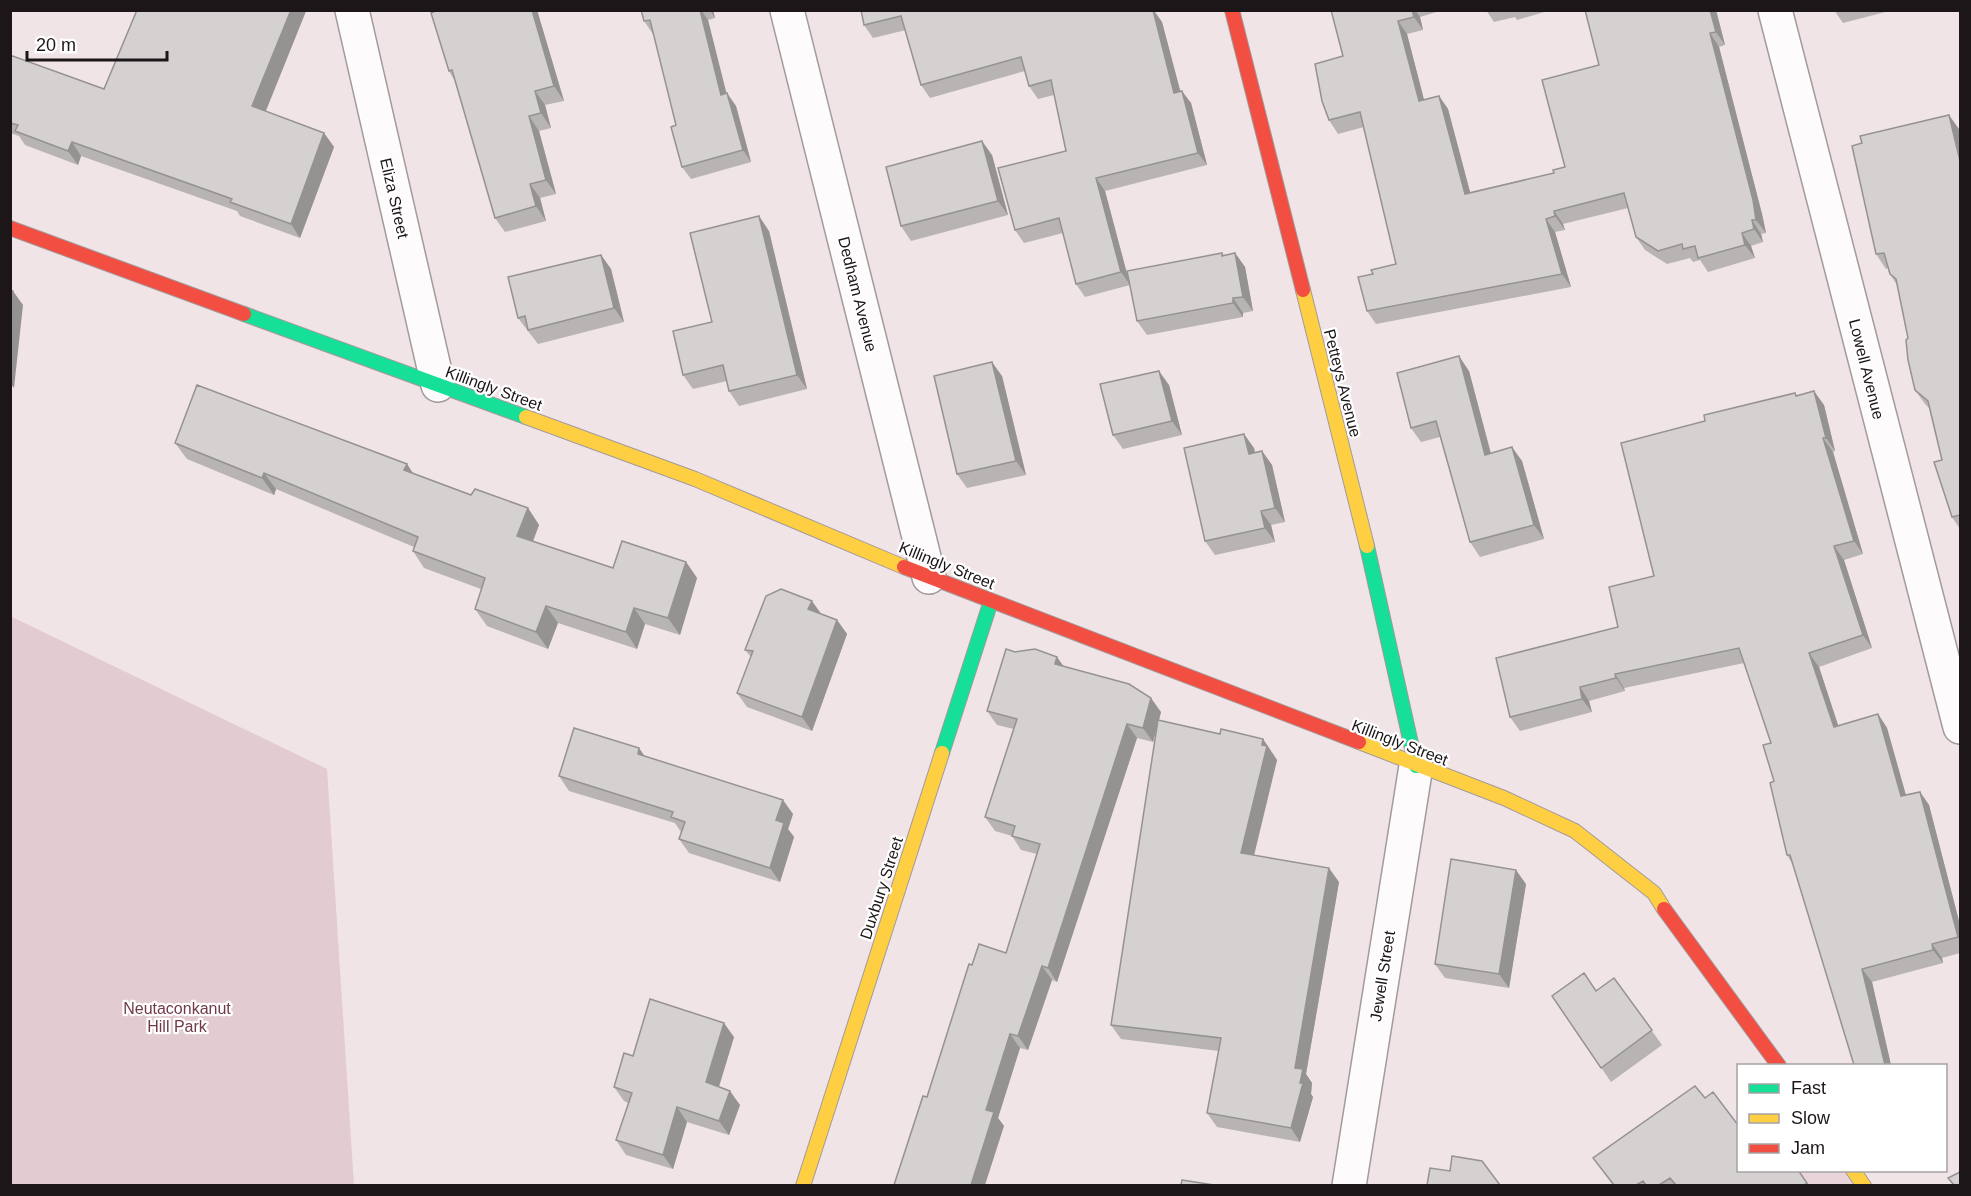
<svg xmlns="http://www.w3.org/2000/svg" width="1971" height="1196" font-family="Arial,sans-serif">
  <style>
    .built { fill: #e9d5d9 }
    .green { fill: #e3ccd1 }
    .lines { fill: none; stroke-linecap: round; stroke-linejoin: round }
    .street-casing { stroke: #a29a9c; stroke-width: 36 }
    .fast-casing { stroke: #a29a9c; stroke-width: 16 }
    .slow-casing { stroke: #a29a9c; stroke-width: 16 }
    .jam-casing { stroke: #a29a9c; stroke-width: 16 }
    .street { stroke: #fdfbfb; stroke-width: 33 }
    .fast { stroke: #16e098; stroke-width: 14 }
    .slow { stroke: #ffcf43; stroke-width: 14 }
    .jam { stroke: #f24e42; stroke-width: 14 }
    .wall { fill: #b7b4b3 }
    .shaded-wall { fill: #959292 }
    .building { fill: #d5d1d0; stroke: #959292; stroke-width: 1.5 }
    .labels { text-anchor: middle; stroke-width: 4.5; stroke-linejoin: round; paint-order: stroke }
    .street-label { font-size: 16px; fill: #1d1618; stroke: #fff }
    .park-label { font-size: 16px; fill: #703a48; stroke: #fff }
  </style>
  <rect width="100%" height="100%" fill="#f0e4e7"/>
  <path class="built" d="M1778,1170L1857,1171L1868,1186H1754Z"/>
  <path class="green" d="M10,616L327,769L354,1185H11Z"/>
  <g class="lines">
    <defs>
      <path id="street" d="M352,10L438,385
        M787,10L929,577
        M1775,10L1960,727
        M1349,1186L1416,766"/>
      <path id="fast" d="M244,314L526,417
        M1367,546L1416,766
        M942,753L991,601"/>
      <path id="slow" d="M1303,290L1367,546
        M526,417L695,479L904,567
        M1359,742L1504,798L1575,831L1654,893L1664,909
        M1853,1170L1864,1186
        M803,1186L942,753"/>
      <path id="jam" d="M1232,10L1303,290
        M10,228L244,314
        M904,567L1359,742
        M1664,909L1779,1066"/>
    </defs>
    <use href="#street" class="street-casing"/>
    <use href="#fast" class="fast-casing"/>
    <use href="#slow" class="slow-casing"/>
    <use href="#jam" class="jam-casing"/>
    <use href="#street" class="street"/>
    <use href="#fast" class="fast"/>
    <use href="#slow" class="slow"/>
    <use href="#jam" class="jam"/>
  </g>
  <path class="wall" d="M137,10H306V11L266,111L324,133L334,147L300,238L240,216L237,211L81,156L78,165L25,145L19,136L10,133V55L104,89Z
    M537,10L564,101L545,105L551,128L539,131L556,194L540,198L546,221L505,232L495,218L455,81L449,71Z
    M641,10H713L715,18L708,20L726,94L736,106L751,162L691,179L682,167L676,125L654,33L653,34L644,21Z
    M861,10H1154L1162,22L1180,91L1191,103L1207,165L1105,191L1130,285L1085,297L1076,284L1063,233L1024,243L1015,230L1066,151L1054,95L1038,99L1029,86L1025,71L930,98L921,85L906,30L873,38L864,25Z
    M1331,10H1443L1420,17L1423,30L1407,34L1424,100L1439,96L1448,109L1470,192L1554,173L1565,167L1599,65L1585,10H1716L1725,45L1719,47L1762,214L1766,233L1761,234L1763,242L1751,246L1755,258L1708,272L1700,260L1693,262L1690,258L1667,264L1645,250L1636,237L1628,208L1563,224L1565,230L1555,232L1571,287L1376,324L1367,311L1373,274L1396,264L1364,127L1338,134L1329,120L1343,56Z
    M1486,10H1551L1517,20L1515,17L1494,22Z
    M1834,10H1893L1843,23Z
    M1959,129L1960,134V529L1952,517L1942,460L1929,408L1925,404L1915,390L1908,338L1897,285L1890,274L1888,268L1886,269L1876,254Z
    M992,155L1008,215L911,241L901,226Z
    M769,231L807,389L739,406L729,391L727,381L693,389L683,375L712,322Z
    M1222,253L1224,255L1235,253L1245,267L1253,311L1243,313V317L1147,335L1137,321Z
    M601,255L611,269L624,322L538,344L518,318Z
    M1469,371L1491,453L1522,461L1544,539L1480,557L1470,542L1440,437L1421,442L1411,428Z
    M1002,376L1026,475L967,488L957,474Z
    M1169,385L1182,435L1123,449L1113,435Z
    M1795,393L1797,396L1824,405L1835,451L1833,452L1863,554L1844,560L1872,648L1819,667L1838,726L1878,714L1887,728L1906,795L1920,792L1929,805L1960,925V953L1942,958L1943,963L1872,982L1891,1065L1792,863L1787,855L1774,781L1771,743L1744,663L1624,688L1625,691L1589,701L1592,712L1520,731L1510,717L1618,627L1654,576L1705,421Z
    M175,443L407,464L413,474L471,495L528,508L539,525L533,542L613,568L686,562L697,578L680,635L645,624L637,649L558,623L548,649L487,626L475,609L481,589L424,568L413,551L414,547L276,489L274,495L187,459Z
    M1254,448L1255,453L1262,451L1272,465L1285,522L1271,525L1275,542L1215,555L1205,541Z
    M821,614L837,620L847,634L812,731L747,707L737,693L751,657L745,650Z
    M1064,667L1161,712L1159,720L1220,734L1263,739L1277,760L1254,856L1339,882L1306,1074L1312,1083L1311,1094L1313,1097L1300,1142L1217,1127L1207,1113L1219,1051L1121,1039L1111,1025L1158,724L1153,742L1137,738L1057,982L1052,980L1028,1050L1020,1048L998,1118L1004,1126L927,1097L972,965L1006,953L1037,854L1021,850L1012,836L995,831L985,817L1014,729L997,725L987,711Z
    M639,748L645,757L793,814L788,829L794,837L780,882L689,853L679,839L681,832L675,823L569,791L559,776Z
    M1526,884L1509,988L1445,978L1435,964Z
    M1614,978L1662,1045L1611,1082L1552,996L1596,991Z
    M734,1037L719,1087L740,1105L729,1135L687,1122L673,1169L626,1155L616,1140L628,1103L624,1101L614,1087L633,1056Z
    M1593,1158L1738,1170H1798L1809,1185H1613Z"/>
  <path class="shaded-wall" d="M291,10H306V11L262,120L252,106Z
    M532,10H537L564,101L554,86Z
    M700,10H701L708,20L730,107L721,95Z
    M710,10H713L715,18Z
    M1153,10L1162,22L1184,105L1174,93Z
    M1412,10H1415L1420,17L1423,30L1414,17Z
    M1710,10H1716L1725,45L1716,32Z
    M1398,21L1407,34L1428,115L1419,101Z
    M1710,33L1719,47L1762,214L1766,233L1756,220Z
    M535,91L545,105L551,128L541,113Z
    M1182,91L1191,103L1207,165L1198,153Z
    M727,93L736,106L751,162L743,150Z
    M1439,96L1448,109L1474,207L1465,194Z
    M1949,115L1959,129L1960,134V161Z
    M529,116L539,131L556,194L546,180Z
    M324,133L334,147L300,238L291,224Z
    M982,141L992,155L1008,215L998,201Z
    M72,142L81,156L78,165L68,151Z
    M1096,178L1105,191L1130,285L1121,272Z
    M530,184L540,198L546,221L536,206Z
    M1554,211L1563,224L1565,230L1555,216Z
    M759,216L769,231L807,389L797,375Z
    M1546,219L1555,232L1571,287L1562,274Z
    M1752,220L1761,234L1763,242L1754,229Z
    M1742,233L1751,246L1755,258L1745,245Z
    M1235,253L1245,267L1253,311L1243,297Z
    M601,255L611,269L624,322L614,308Z
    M13,291L23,305L14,388L10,383V312Z
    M1233,298L1243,313V317L1233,303Z
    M1459,356L1469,371L1495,470L1485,455Z
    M992,362L1002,376L1026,475L1016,461Z
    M1159,371L1169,385L1182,435L1172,421Z
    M1814,391L1824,405L1835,451L1826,438Z
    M1244,434L1254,448L1258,468L1249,454Z
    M1823,438L1833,452L1863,554L1854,541Z
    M1512,447L1522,461L1544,539L1534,525Z
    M1262,451L1272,465L1285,522L1275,508Z
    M407,464L418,481L404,470Z
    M264,473L276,489L274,495L262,478Z
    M528,508L539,525L528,553L517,536Z
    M1261,511L1271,525L1275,542L1265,528Z
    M1834,546L1844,560L1872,648L1863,635Z
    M686,562L697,578L680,635L668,618Z
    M812,601L822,615L808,609Z
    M546,606L558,623L548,649L536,632Z
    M634,608L645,624L637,649L626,632Z
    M837,620L847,634L812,731L802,717Z
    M1809,653L1819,667L1843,740L1834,727Z
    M1057,657L1067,671L1055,664Z
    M1615,674L1624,688L1625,691L1616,678Z
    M1580,687L1589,701L1592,712L1582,699Z
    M1151,698L1161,712L1153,742L1143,728Z
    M1878,714L1887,728L1910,810L1901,796Z
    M1127,724L1137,738L1057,982L1048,968Z
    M1263,739L1277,760L1251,867L1241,853Z
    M639,748L649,763L638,754Z
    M1920,792L1929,805L1960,925V941L1958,937Z
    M783,800L793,814L788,829L794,837L780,882L770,868L776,820Z
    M1329,868L1339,882L1306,1074L1312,1083L1311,1094L1313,1097L1300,1142L1291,1128L1300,1083L1295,1068Z
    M1516,870L1526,884L1509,988L1499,974Z
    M1932,944L1942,958L1943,963L1933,950Z
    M1042,966L1052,980L1028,1050L1018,1036Z
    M1862,969L1872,982L1891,1065H1885Z
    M724,1023L734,1037L716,1096L706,1082Z
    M1010,1034L1020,1048L998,1118L1004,1126L985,1185H971L986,1110Z
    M730,1091L740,1105L729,1135L719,1121Z
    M677,1107L687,1122L673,1169L663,1155Z"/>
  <path class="building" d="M137,10H291L252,106L324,133L291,224L230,202L232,199L72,142L68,151L15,131L18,125L10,123V55L104,89Z
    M438,10H532L554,86L535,91L541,113L529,116L546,180L530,184L536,206L495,218L452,70L449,71L431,13Z
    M641,10H700L721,95L727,93L743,150L682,167L671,127L676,125L650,20L644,21Z
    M861,10H1153L1174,93L1182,91L1198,153L1096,178L1121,272L1076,284L1059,218L1015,230L998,168L1066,151L1051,80L1029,86L1021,57L921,85L901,16L864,25Z
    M1331,10H1412L1414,17L1398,21L1419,101L1439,96L1465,194L1554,173L1553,170L1565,167L1542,80L1599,65L1585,10H1710L1716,32L1710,33L1753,200L1756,220H1752L1754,229L1742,233L1745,245L1698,258L1695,246L1683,249L1682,244L1658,251L1636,237L1624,193L1554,211L1555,216L1546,219L1562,274L1367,311L1358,277L1373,274L1371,270L1396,264L1360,112L1329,120L1322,101L1315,64L1343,56Z
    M1949,115L1960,161V515L1952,517L1934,462L1942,460L1928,401L1915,390L1908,360L1906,340L1908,338L1896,279L1890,274L1884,253L1876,254L1852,146L1862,143L1860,136Z
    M982,141L998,201L901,226L886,167Z
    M759,216L797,375L729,391L723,365L683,375L673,331L712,322L690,233Z
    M1222,253V256L1235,253L1243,297L1233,298V303L1137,321L1127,271Z
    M601,255L614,308L528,330L525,316L518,318L508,277Z
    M10,290L13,291L10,312Z
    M1459,356L1485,455L1512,447L1534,525L1470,542L1436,421L1411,428L1397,373Z
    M992,362L1016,461L957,474L934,376Z
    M1159,371L1172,421L1113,435L1100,384Z
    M197,385L407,464L404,470L471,495L475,489L528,508L517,536L613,568L622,541L686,562L668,618L634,608L626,632L546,606L536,632L475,609L485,578L413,551L418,537L264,473L262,478L175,443Z
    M1814,391L1826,438H1823L1854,541L1834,546L1863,635L1809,653L1834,727L1878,714L1901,796L1920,792L1958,937L1932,944L1933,950L1862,969L1885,1065H1854L1790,855H1787L1770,783L1774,781L1763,745L1771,743L1739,648L1615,674L1616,678L1580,687L1582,699L1510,717L1496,658L1618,627L1609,587L1654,576L1621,443L1705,421L1704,415L1795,393L1796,396Z
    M1244,434L1249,454L1262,451L1275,508L1261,511L1265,528L1205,541L1184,448Z
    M781,589L812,601L808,609L837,620L802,717L737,693L753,651L745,650L766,596Z
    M1006,649L1015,652L1035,649L1057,657L1055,664L1129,684L1151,698L1143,728L1127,724L1048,968L1042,966L1018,1036L1010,1034L986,1110L994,1112L971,1185H894L923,1096L927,1097L969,964L972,965L979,944L1006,953L1040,844L1012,836L1015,826L985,817L1017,719L987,711Z
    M1158,720L1220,734L1221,729L1263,739L1262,745L1267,746L1241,853L1329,868L1295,1068L1303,1069L1300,1083H1303L1291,1128L1207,1113L1221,1038L1111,1025Z
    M574,728L639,748L638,754L783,800L776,820L784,823L770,868L679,839L685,822L671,817L673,812L559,776Z
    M1451,859L1516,870L1499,974L1435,964Z
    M1584,973L1596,991L1614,978L1652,1030L1601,1068L1552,996Z
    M650,999L724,1023L706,1082L730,1091L719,1121L677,1107L663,1155L616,1140L632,1093L614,1087L624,1053L633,1056Z
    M1695,1086L1705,1098L1713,1092L1738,1125V1170H1798L1807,1183L1804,1185H1676L1670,1178L1659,1185H1646L1643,1181L1636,1185H1614L1593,1158Z
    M1452,1156L1482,1161L1500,1185H1427L1430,1168L1450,1171Z
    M1960,1172V1185H1954L1948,1178Z
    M1182,1180L1214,1185H1181Z"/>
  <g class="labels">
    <g class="street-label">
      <text transform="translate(395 198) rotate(77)" y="6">Eliza Street</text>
      <text transform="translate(858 294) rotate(76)" y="6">Dedham Avenue</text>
      <text transform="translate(1867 369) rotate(76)" y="6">Lowell Avenue</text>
      <text transform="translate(1343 383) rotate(76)" y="6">Petteys Avenue</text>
      <text transform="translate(494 388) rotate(20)" y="6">Killingly Street</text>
      <text transform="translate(947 565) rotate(22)" y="6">Killingly Street</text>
      <text transform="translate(1400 742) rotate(21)" y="6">Killingly Street</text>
      <text transform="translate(881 888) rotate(-72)" y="6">Duxbury Street</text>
      <text transform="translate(1382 976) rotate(-81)" y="6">Jewell Street</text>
    </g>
    <g class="park-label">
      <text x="177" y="1014">Neutaconkanut<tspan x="177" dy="18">Hill Park</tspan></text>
    </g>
  </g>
  <rect width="1971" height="1196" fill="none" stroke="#1d1618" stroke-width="24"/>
  <rect x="1737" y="1064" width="210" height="108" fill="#ffffff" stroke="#a5a2a3" stroke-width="1.5"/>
  <rect x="1749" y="1084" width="30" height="9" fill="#16e098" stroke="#a5a2a3" stroke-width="1.5"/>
  <text x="1791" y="1094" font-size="18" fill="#1d1618">Fast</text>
  <rect x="1749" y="1114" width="30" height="9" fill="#ffcf43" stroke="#a5a2a3" stroke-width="1.5"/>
  <text x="1791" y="1124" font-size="18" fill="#1d1618">Slow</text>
  <rect x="1749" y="1144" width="30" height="9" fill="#f24e42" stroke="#a5a2a3" stroke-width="1.5"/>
  <text x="1791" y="1154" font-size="18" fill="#1d1618">Jam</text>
  <path d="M27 51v9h140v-9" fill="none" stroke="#1d1618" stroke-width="3"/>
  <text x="36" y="51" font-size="18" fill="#1d1618" stroke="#ffffff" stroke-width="4.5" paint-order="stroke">20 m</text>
</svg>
